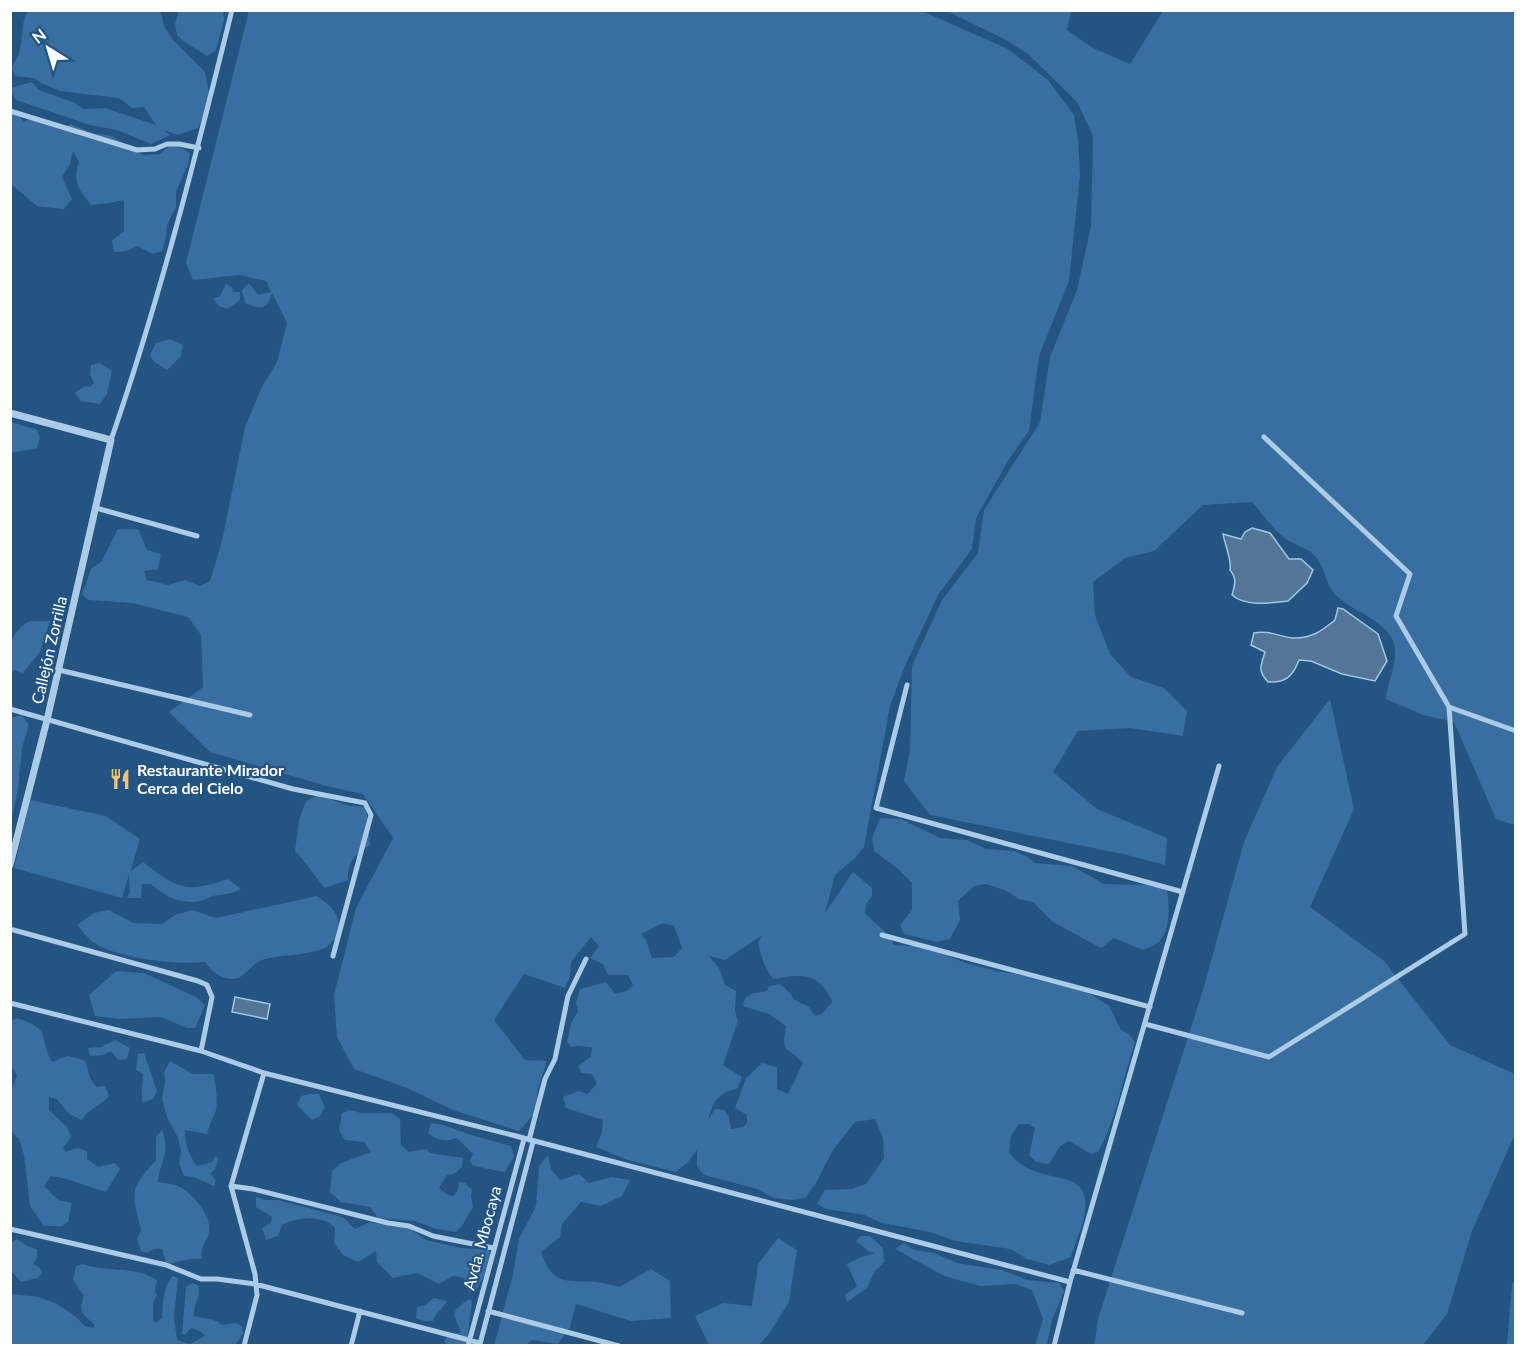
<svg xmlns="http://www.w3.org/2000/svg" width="1526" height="1356" font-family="Lato,sans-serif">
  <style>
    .green { fill: #386ea0; fill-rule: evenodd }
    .water { fill: #537596; stroke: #9fc7e8; stroke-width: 1.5 }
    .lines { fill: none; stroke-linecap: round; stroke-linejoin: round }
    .minor { stroke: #abcbe7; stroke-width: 5 }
    .tertiary { stroke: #abcbe7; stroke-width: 7 }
    .labels { text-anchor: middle; stroke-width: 4.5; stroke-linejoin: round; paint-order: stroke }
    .street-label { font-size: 16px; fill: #fff; stroke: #235482 }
    .poi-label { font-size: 16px; font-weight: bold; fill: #fff; stroke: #235482; text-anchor: start }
  </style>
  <rect width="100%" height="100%" fill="#235482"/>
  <path class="green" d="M28,11H160L165,28L173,40L205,72L210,100L198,128L178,135L164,130L170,135L151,144L117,130L90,125L16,100L11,91L10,88L32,82L39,90L75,103L83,109L105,108L156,125L144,107L132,108L119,98L60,91L43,84L34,78L15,76L12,67C14,62 18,58 19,53C24,38 20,24 28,11Z
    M179,11H223L224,20L216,50L207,56L183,41L177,35L175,24Z
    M249,11H922L1008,49L1048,80L1074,115L1078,140L1080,175L1069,281L1039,356L1029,431L1009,459L976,518L972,549L938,595L904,668L890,706L864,847L855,858L835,875L825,913L853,872L872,888V896L866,904L865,913C876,925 887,930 894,945L913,946L941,953L966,963L996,971L1043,978L1085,990L1109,1006L1121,1030L1129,1034L1135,1043C1122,1079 1117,1119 1098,1152L1091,1154L1069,1141L1060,1146L1049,1164L1036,1162L1029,1155L1035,1128L1029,1124H1019L1011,1136L1009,1152C1016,1162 1023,1167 1034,1171C1057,1181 1090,1173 1085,1212C1083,1227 1075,1242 1071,1257L1049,1265L1027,1259L1011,1249L955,1241L930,1232L882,1223L864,1215L826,1209L817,1204L825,1190L852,1189L866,1184L884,1158L883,1138L875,1119L855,1122L833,1150L816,1183L805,1198L792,1200L774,1198L757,1189L704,1175L697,1166V1150L687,1163L676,1172L628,1160L596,1147L602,1132L603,1120L566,1108L563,1097L579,1091L587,1094L597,1084L592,1074L581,1073L578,1066L591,1057L592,1047L577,1046L571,1047L567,1042L571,1023L578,1011L576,1003L580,989L606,982L615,994L627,991L633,985L628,975H608L603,964L590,958L599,946L591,937L571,962L570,977L565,988L524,974L494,1020L525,1060L547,1061L538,1088L535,1113L519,1131L453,1110L407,1088L354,1069L337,1037L334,995L356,908L393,838L363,794L330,787L210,752L169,712L203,687L201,635L188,617L132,603L88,600L82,594L91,569L101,562L118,529H138L147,550L161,554L158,569L144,571L147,580L168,585L185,580L200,586L210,581L222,541L245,427L262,387L277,362L287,323L272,293C267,311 260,309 245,303L242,290L249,283L258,295L271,292L266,281L240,275L193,280L186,263ZM663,923L674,926L682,948L674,957L652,958L646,940L641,934ZM763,935L758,942C761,957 764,967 773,979C794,976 812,971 825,989C828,994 831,996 832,1002L822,1014L815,1016L809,1007L793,999L791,994L780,984L769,986L767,991L751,994L745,998L743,1006L769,1014L786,1026C781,1054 786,1045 803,1063L788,1094L777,1089V1067L762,1063L746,1078L735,1108L747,1115V1123L743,1127L731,1129L729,1117L724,1110L715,1109L708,1120C714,1100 717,1094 738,1088L742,1077L723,1065L738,1021L735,1011L736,991L725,985L719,968L709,956L725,960Z
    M947,11H1071L1067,30L1093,48L1130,64L1163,11H1515V825L1496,819L1454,722L1423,715L1386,699C1387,680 1400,661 1393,641C1385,621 1354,611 1339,598C1324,586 1327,568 1314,555C1307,548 1295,545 1286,539C1273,530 1262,513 1252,502L1203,505L1154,551L1125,558L1093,582L1095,615L1110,654L1131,677L1164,688L1187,711L1183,736L1130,728L1078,731L1053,772L1097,809L1167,838L1165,865L1123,854L930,815L904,781L910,751L912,666L942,600L978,553L984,510L1040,422L1050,357L1077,290L1091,226L1093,136L1077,102L1028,54L1004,39Z
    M10,113L18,114L24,122L35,116L47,120L61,130L71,124L92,133L112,136L143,155L160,154L173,143L190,153L188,165L176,191V207L167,225L166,237L162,251L152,254L138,246L126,251L114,252L112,241L124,231V200L109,203L91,205C79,189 72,183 79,162L73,151L70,164L62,177L72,199L64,209L37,206L11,184Z
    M226,284L232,287L233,292H240V300L228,309L219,306L213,299L220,296Z
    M170,339L183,345L181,356L167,370L154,362L150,355L156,343Z
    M100,363L112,371L107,394L100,404L81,401L75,393L85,386L90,387L94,383L90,375L91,365Z
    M11,422L37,430L40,438L37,448L11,453Z
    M30,621H50L40,652L23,673L14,670L11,674C10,651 7,633 30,621Z
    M1330,699L1354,809L1310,907L1384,961L1450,1045L1515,1074V1134L1472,1231L1447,1314L1423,1345L1094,1346L1098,1319L1203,990L1244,842L1277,767Z
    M22,715L29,725L22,748L18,790L11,822V718Z
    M318,795L350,806L366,807L370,845C354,856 348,860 348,880L325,888C314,876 307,863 295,851L299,820L306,801Z
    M30,800L106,816L140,839L130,872L143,862C177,889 186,893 228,879L241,889C226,896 227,893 213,896C209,897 204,901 200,901C181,905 164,896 151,884H142L141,898H127L130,891L129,875L122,898L14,868Z
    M880,818L901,819L940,838L967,840L986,849L1014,851L1028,857L1035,863L1072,866L1104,884L1147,885L1167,889C1169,903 1171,929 1160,941C1156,945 1148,948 1143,950L1114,938L1101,948L1053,922L1033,902L1019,899L1005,890L986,884L974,886L958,901L960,920L950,939L937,942L904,934L900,925L912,910V883L897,868L874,851L872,838Z
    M317,896C334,908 338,912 340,933C335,938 329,946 323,949C303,956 282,954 262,960C250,964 245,980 231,979C218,978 212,971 205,962C176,965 117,959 93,942C87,938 82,930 77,925L94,913L109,910L133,923L162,924L175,915L192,910L216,918Z
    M116,971L144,973L196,997L205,1005L195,1028H187L161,1017L119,1019L95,1016L89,995Z
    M17,1018C54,1031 37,1034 52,1062L67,1056L84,1060C91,1072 86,1076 97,1087L105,1086L109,1096C101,1106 88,1108 82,1120L69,1114L57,1099L49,1097V1110L67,1127L71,1137L63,1148L66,1152C74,1148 79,1146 87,1152V1159L98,1167L115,1163L120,1169L106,1192C86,1187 72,1179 51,1176L44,1186L58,1200L72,1203L68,1222L62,1226H44L30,1206L24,1155L19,1139L11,1131V1090L17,1076L11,1065V1021Z
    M115,1040L130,1048L127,1059L118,1060L111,1051L104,1055L90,1056L88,1048L101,1047Z
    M144,1053L157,1091L153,1099L143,1103C140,1092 143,1085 143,1074L136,1070L138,1054Z
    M170,1061L193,1074H213C216,1085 218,1099 216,1110C214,1116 209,1126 207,1134L185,1130C184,1143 189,1155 197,1166L212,1162L216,1155L218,1160L215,1169L210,1174L216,1180L214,1186L194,1177L184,1176L179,1163L181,1150L178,1138L167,1117L162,1099L165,1081L164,1072Z
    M310,1094H319L325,1107L320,1116L312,1120L297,1105L301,1096Z
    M350,1110L361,1113H392L400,1119L401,1145L409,1152L427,1149L430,1153L463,1158L462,1167L454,1174L447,1175L439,1188L448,1195L454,1196L458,1190L459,1182L465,1183L472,1190L471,1196L473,1207L462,1226L456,1232L436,1229L415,1221L378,1218L370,1207L341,1202L330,1192L332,1171L341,1163L371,1152L364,1142L345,1140L339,1130L342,1113Z
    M431,1123L444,1125L468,1134L511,1146L514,1156L505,1172L473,1166L470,1161L473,1154L457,1138C445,1142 438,1141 428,1133Z
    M162,1130C171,1155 160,1159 158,1182C166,1183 175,1184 182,1188C194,1196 212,1216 209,1232C207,1243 199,1247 202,1259H189L166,1265L162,1249H154L147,1253L141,1251L137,1239L141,1230C132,1192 128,1191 156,1160V1137Z
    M548,1155L551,1169L560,1180L579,1174L589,1183L611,1177L630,1180L622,1196L601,1206L581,1202L562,1224L560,1237L541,1252C553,1286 565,1280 596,1282C604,1283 612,1285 619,1287L651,1269L670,1281L671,1318L631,1321L576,1304L570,1327L558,1344L532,1340L526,1345L494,1346L513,1274L519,1239L536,1206L539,1166Z
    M256,1197L265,1200H278L335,1215L344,1218L355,1229L370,1222L394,1227L406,1226L426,1240L461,1248L489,1250C494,1264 483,1278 476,1290L469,1292L464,1278L453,1276L439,1284L417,1273L393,1278L377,1262L376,1251L358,1262L343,1255L334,1243L335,1228C322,1214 297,1217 282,1225L278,1236L266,1240L262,1228L271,1223L272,1217L256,1207Z
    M861,1236H870L883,1248L884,1262L875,1271L867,1288L847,1302L845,1295L857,1286L847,1264L861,1257L875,1253L868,1251L856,1241Z
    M778,1238L797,1250L789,1302L769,1334L759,1345H709L695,1316L723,1303L752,1306L758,1264Z
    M17,1239L29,1247L37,1249V1258L33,1264L39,1267L42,1273L37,1278L21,1282L11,1271V1243Z
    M904,1243L914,1250L934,1253L957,1263L1002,1270L1027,1280L1059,1283L1064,1291L1052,1320L1047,1345H1035L1043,1319L1032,1290L1015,1284L980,1286L944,1276L895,1249Z
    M82,1264C108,1273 133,1265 157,1280L155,1291L157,1295L153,1303V1320L156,1323L162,1318C163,1305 163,1285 173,1276L178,1278L174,1317L177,1340L190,1344L205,1336L200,1331L191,1328L185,1335L182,1334L186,1287L193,1283L198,1285C202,1297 193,1303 194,1316C204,1320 214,1317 222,1325L235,1323L242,1326L243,1334L235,1345H11V1294L39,1297L57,1304L75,1316L85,1326L94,1328V1324C82,1314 78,1311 84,1296L73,1280L76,1266Z
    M1515,1280V1345H1507L1512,1284Z
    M434,1298L447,1301C445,1307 437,1310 433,1321H424L416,1318L417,1307L425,1305Z
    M469,1299L472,1301L467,1342L465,1345H446L444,1340L451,1333H461C455,1314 447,1314 469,1299Z"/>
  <path class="water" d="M1252,528L1270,533L1289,559H1301L1313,570L1307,583L1288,601C1270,603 1246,607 1232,595C1235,585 1237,578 1230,570C1232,559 1225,546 1223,534L1241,539L1245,532Z
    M1338,608L1343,609L1378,634L1387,661L1375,681L1342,674L1311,661L1299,660C1293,676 1286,683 1268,682C1257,670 1261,666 1265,652L1251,645L1254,633C1268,630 1278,636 1292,638C1310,639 1322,631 1335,620Z
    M235,997L270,1004L267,1019L232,1012Z"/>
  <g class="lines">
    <path class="minor" d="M10,111L137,150L155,149L167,144H179L199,148
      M111,440C160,299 196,155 232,10
      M96,508L197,536
      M59,670L250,715
      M907,685L876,808L1183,892
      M1449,707L1516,731
      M10,709L293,789L365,803L371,815L333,956
      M10,929L198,981L207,985L212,997L201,1051
      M882,935L1150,1007
      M10,1003L201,1051L264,1073L512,1135L1070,1282
      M1145,1024L1269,1057L1465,934L1449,707L1396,616L1410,574L1264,437
      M529,1140L545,1079L555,1059L568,996L586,959
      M231,1186L253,1189L388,1223L409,1226L433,1236L493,1248
      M10,1229L166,1265L201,1279H217L255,1284L480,1343
      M1073,1270L1242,1313
      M488,1311L619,1346
      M480,1344L533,1142
      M244,1346L257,1295L255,1274L231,1186L264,1073
      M351,1346L360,1311
      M468,1346L524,1139
      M1054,1346L1070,1282L1219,766"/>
    <path class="tertiary" d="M10,413L111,440L47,720L10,865"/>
  </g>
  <defs>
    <symbol id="restaurant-bare" viewBox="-9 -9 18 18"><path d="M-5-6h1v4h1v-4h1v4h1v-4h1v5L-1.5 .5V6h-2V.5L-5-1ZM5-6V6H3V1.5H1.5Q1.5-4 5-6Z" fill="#f2c36f" stroke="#235482" stroke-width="2.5" paint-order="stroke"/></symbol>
  </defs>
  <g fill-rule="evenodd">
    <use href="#restaurant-bare" x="105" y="764" width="30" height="30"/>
  </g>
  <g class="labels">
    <g class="street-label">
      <text transform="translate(49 650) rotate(-77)" y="6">Callejón Zorrilla</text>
      <text transform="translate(482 1238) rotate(-75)" y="6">Avda. Mbocaya</text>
    </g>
    <g class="poi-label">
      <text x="137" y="776">Restaurante Mirador<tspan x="137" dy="18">Cerca del Cielo</tspan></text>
    </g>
  </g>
  <rect width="1526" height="1356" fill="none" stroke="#ffffff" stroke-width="24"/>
  <g transform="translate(48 48) rotate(323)" stroke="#235482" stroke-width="4.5" paint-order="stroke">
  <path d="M0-4.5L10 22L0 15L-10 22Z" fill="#ffffff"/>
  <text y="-9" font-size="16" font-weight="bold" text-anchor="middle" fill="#ffffff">N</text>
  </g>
</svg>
